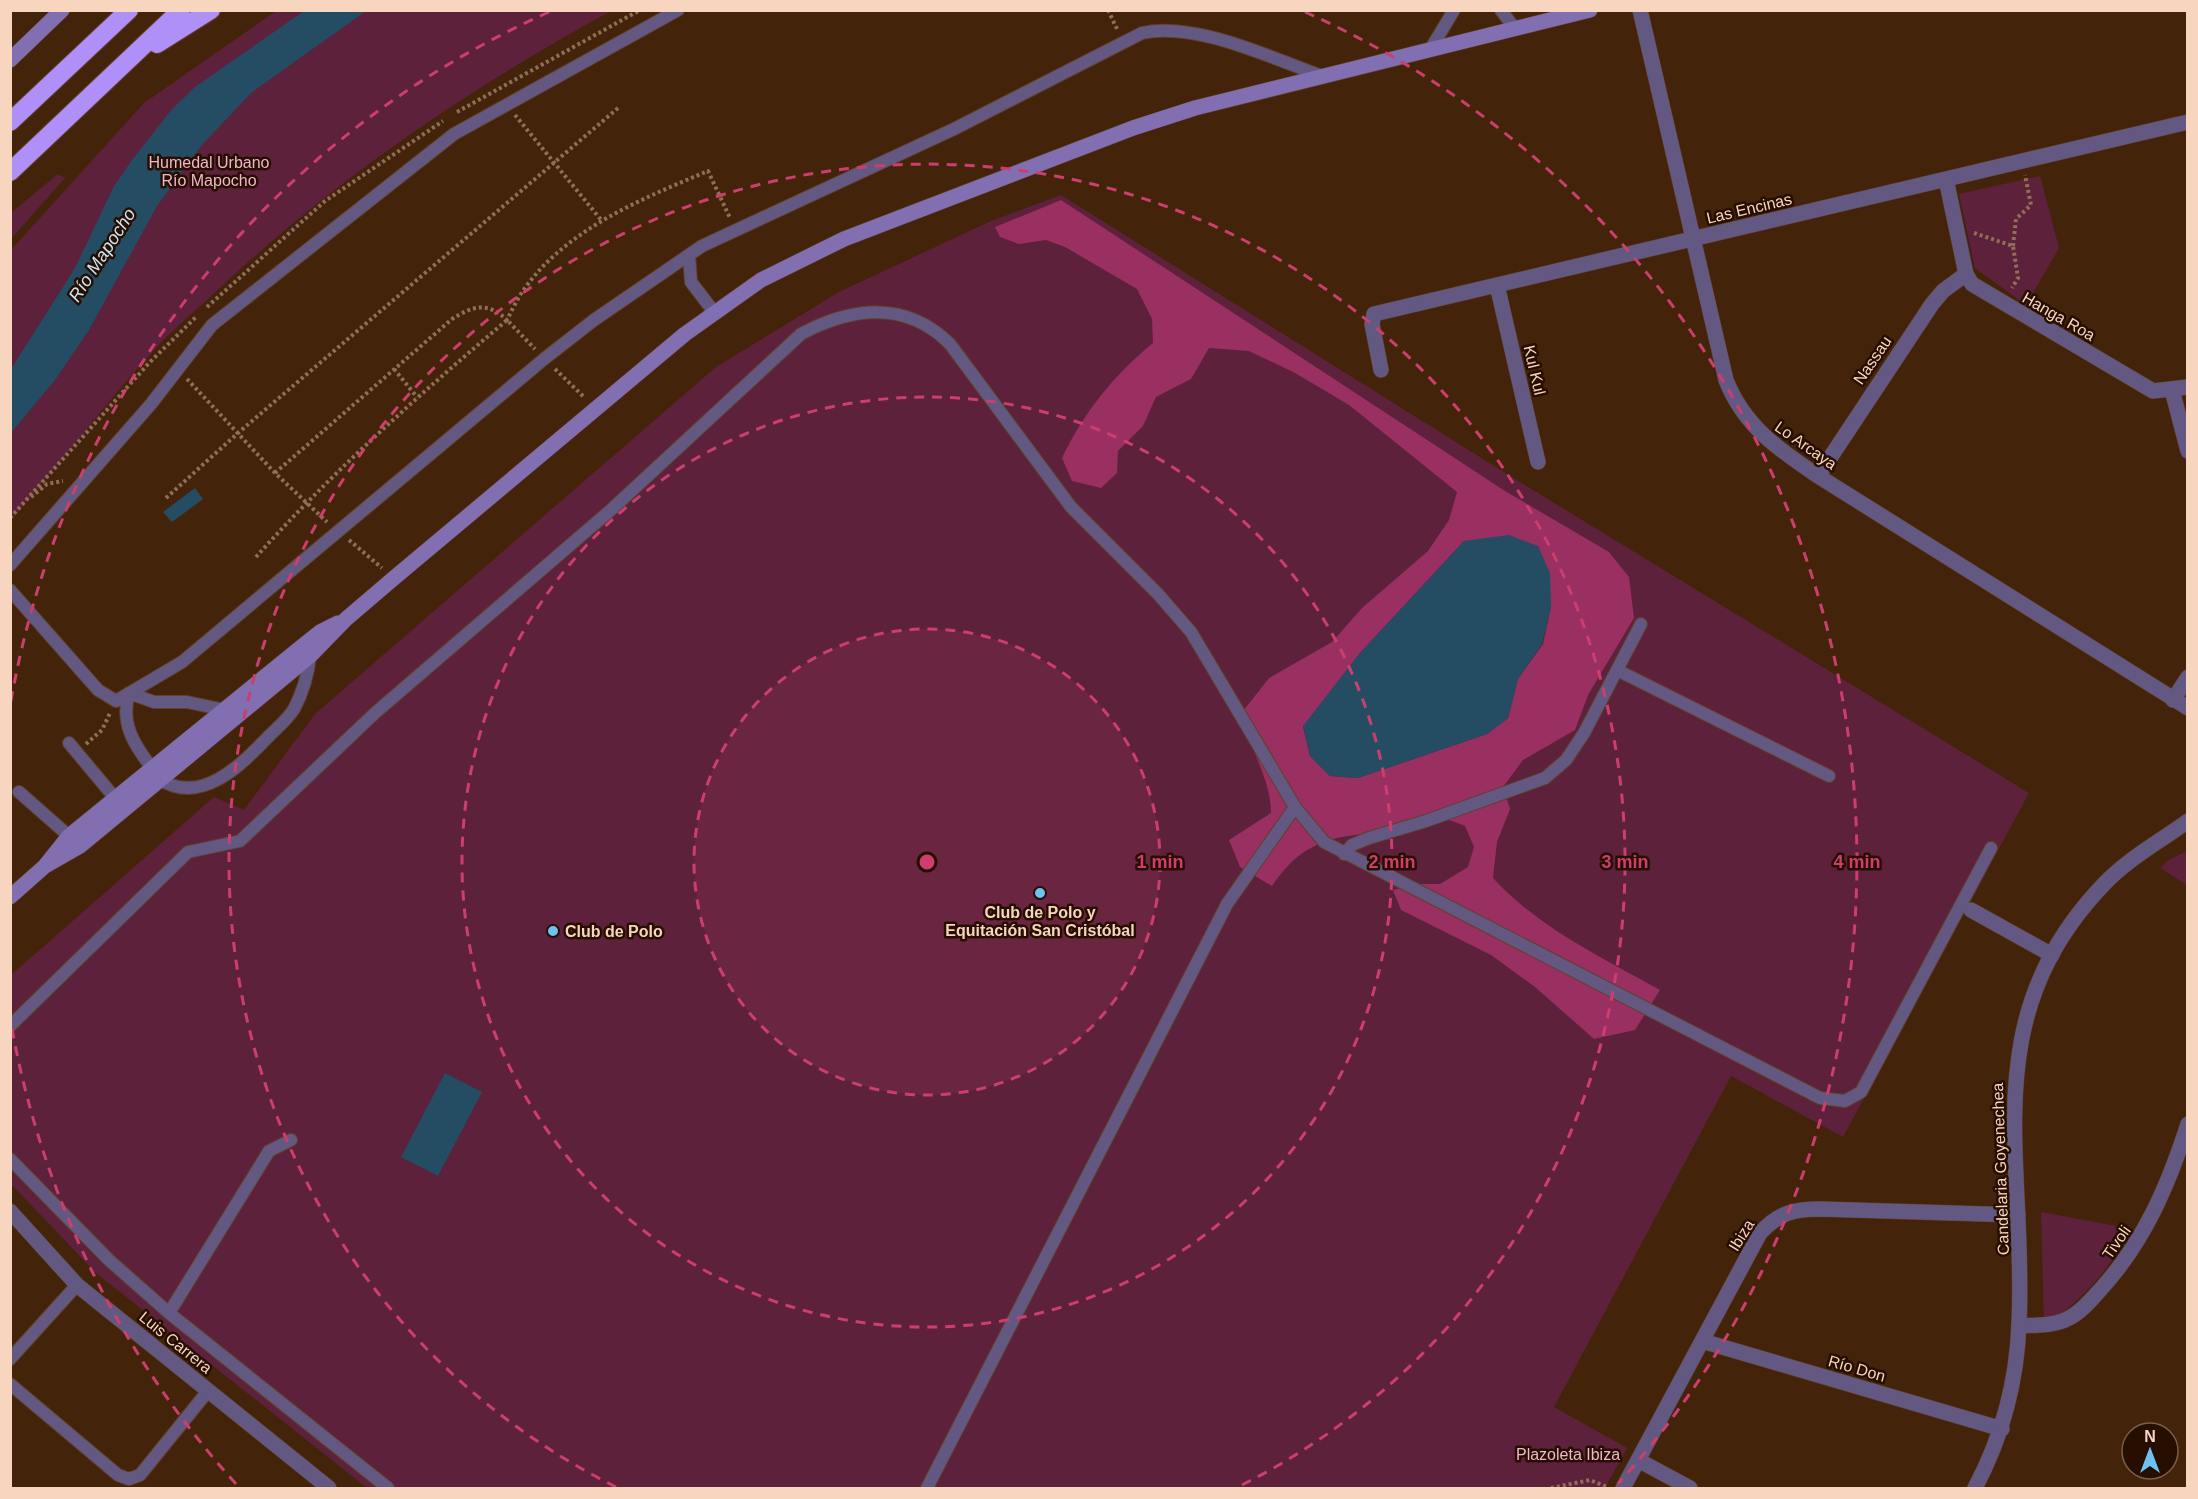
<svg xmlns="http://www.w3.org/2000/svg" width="2198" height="1499" font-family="Arial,sans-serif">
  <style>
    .green { fill: #5d213b }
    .forest { fill: #9a2f61; fill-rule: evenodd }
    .water { fill: #244c63 }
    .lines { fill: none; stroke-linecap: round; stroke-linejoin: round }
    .service-casing { stroke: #604028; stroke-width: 14 }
    .minor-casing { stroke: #604028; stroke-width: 16 }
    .tertiary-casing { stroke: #604028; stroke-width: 16 }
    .secondary-casing { stroke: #604028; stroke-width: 16 }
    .motorway-casing { stroke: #604028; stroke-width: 20 }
    .path { stroke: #906f57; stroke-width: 4; stroke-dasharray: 3 3; stroke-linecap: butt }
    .service { stroke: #635882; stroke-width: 12 }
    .minor { stroke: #635882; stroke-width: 15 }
    .tertiary { stroke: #635882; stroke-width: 15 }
    .secondary { stroke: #816fb2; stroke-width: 15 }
    .motorway { stroke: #ae90f8; stroke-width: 18 }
    .ring { fill: none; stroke: #cd3e6f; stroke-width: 3; stroke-dasharray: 10 8 }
    .poi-dot { fill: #6dc2f3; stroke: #260e00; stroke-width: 2 }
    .labels { text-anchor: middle; stroke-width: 5; stroke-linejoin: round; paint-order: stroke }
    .park-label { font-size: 16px; fill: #f0b6cb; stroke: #260e00 }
    .street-label { font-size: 16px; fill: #f8d5be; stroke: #260e00 }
    .poi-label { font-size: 16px; font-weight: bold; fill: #f8d5be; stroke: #260e00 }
    .water-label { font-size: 18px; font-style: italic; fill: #cce6f7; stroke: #260e00 }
    .centre { fill: #cd3e6f; stroke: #260e00; stroke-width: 3 }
    .ring-label { font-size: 18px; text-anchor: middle; font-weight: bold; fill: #cd3e6f; stroke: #260e00; stroke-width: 5; stroke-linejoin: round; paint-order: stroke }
  </style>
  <rect width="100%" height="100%" fill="#43240b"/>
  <path class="green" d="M276,11H611C466,90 327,185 207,300C189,316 171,332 154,350C104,404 61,465 11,519V250L144,103Z
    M58,174L65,178L11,239V213Z
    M2040,176L2059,248L2026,305L1975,268L1959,194Z
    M1061,195L1515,479L2029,793L1843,1137L1731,1076L1554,1407L1627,1448L1605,1488H367L96,1273L11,1184V975L214,797L244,810L315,714L716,367L839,292L991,221Z
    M2187,851V885L2160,868L2170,859Z
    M2041,1212L2132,1229C2107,1270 2085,1300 2044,1325Z"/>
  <path class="forest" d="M1061,200L1505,491L1609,552L1629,577L1634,618L1588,695L1575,730L1523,760L1503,787L1510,809L1497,842L1493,878C1539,928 1601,957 1660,990L1635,1030L1594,1039L1535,987L1491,955L1401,910L1393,890L1415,884H1440L1468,867L1474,847L1465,826C1420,808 1415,819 1373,832C1361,835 1349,835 1337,838C1305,847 1291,859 1272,886L1240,867L1229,840L1271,813C1271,780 1250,748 1240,715L1269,678L1332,642L1362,608L1428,551L1449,520L1457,492L1349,405L1295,373L1249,351L1209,348L1191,379L1156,397L1143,426L1118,451L1117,473L1101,488L1072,481L1062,458C1084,412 1114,375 1153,343L1152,319L1137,289L1065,247L1046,240L1019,244L1000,237L995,227ZM1464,541L1551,607L1543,644L1518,679L1508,718L1487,734L1358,778L1330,776L1310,756L1303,727L1360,653Z"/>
  <path class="water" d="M304,11H366L251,93L201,146L157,206L89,330L55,380L11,433V369L75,268L114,186L132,160L172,109L195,87Z
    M195,488L203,499L172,522L163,512Z
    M1509,535L1538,546L1550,573L1551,607L1542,644L1518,679L1508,718L1487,734L1358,778L1330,776L1310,756L1303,726L1360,653L1464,541Z
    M445,1073L482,1092L438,1176L401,1157Z"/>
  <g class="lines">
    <defs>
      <path id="service" d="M1501,10L1515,29
        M1430,50L1454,10
        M689,255L691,282L714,312
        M10,565L151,404L212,325L454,134L678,10
        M10,590L98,690L116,701L182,662L544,359L594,320L702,246L954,129L1142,33C1195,21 1271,58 1322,76
        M1617,670L1829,776
        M129,693L154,702H187L225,710
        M129,693C120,723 134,745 152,768
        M69,743L115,798
        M159,779C201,806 240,766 269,736C277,728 288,719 294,709C303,692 308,675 310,656
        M19,792L69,836
        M1344,854L1352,845L1369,838L1426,821L1545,778L1566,760L1584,733L1641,624
        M10,1026L188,852L240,841L375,713L612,509L801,334C852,307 906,300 950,344L1071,507L1158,594L1191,632L1295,807L1324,842L1820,1098L1845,1101L1861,1092L1991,848
        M10,1159L109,1260L169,1313L388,1488
        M169,1313L269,1151L291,1140
        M10,1359L77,1285
        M10,1384L118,1475L129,1479L140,1475L208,1391
        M927,1488L1227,904L1295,807"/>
      <path id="minor" d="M1640,10L1726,380C1744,426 1778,449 1818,476L2188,708
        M1946,179L1966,274L1972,284L2153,391L2188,387
        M1497,285L1538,462
        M1381,370L1372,324L1374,314L2188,122
        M2172,390L2188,451
        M1818,476L1932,304L1943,291L1966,274
        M2173,700L2188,677
        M1971,910L2052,955
        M2019,1326C2036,1325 2055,1326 2069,1318C2081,1312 2091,1300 2100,1290C2144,1242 2168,1186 2188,1124
        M1702,1341L2002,1429
        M1638,1460L1690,1488
        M1623,1488L1760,1233C1779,1213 1793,1209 1820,1209L2018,1215"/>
      <path id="tertiary" d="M10,1211L77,1285L329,1488
        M1975,1488C2002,1437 2017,1382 2019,1323C2027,1157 1973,1021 2104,884C2129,858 2159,842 2188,821"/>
      <path id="secondary" d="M10,60L62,10
        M45,866L80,846L310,656L346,619L394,578L685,334L761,280L844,239L1133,128L1195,108L1590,10
        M10,897L45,866L69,836L300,648L320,632L338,623"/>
      <path id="motorway" d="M157,44L211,10
        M10,122L129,10
        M10,172L181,10"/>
    </defs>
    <use href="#service" class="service-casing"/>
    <use href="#minor" class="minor-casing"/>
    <use href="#tertiary" class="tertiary-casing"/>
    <use href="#secondary" class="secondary-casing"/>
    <use href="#motorway" class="motorway-casing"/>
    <path class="path" d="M1108,10L1118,31
      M457,112L640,10
      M515,115L602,221
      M1974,233L2013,246L2018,278L2012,288
      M2013,246L2016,219L2031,205L2025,175
      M207,307L325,201L443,121
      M394,369L417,397
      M555,369L584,397
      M187,379L275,473L327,522
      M275,473L452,319C473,306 487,301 507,320C513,308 519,295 528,284C571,227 644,198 708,171L730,218
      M31,497L47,484L63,481
      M166,498L238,433L618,108
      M10,518L149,363L197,316
      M349,540L382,568
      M256,557C333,471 419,395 507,320L535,349
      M86,744L102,730L110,713
      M1551,1488L1590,1480L1607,1487"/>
    <use href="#service" class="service"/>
    <use href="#minor" class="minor"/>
    <use href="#tertiary" class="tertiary"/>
    <use href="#secondary" class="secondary"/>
    <use href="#motorway" class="motorway"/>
  </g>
  <circle cx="927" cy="862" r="233" fill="#cd3e6f" fill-opacity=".12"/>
  <g class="ring">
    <circle cx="927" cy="862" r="233"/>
    <circle cx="927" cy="862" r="465"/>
    <path d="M616 1487A698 698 0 1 1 1238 1487"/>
    <path d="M236 1484A930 930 0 0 1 11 1023M11 701A930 930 0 0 1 549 12M1305 12A930 930 0 0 1 1618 1484"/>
  </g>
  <g class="poi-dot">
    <circle cx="1040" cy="893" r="6"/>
    <circle cx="553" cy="931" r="6"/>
  </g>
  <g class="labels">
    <g class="park-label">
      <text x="209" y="168">Humedal Urbano<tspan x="209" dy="18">Río Mapocho</tspan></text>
      <text x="1568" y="1460">Plazoleta Ibiza</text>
    </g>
    <g class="street-label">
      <text transform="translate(1749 208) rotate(-13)" y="6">Las Encinas</text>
      <text transform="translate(2059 316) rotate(30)" y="6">Hanga Roa</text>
      <text transform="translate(1872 360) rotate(-56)" y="6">Nassau</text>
      <text transform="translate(1535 370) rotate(77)" y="6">Kul Kul</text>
      <text transform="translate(1806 445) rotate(35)" y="6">Lo Arcaya</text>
      <text transform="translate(2000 1169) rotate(-92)" y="6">Candelaria Goyenechea</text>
      <text transform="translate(1741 1235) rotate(-58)" y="6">Ibiza</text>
      <text transform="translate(2116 1242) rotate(-55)" y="6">Tivoli</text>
      <text transform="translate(176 1342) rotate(39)" y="6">Luis Carrera</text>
      <text transform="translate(1857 1368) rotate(16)" y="6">Río Don</text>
    </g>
    <g class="poi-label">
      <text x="1040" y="918">Club de Polo y<tspan x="1040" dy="18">Equitación San Cristóbal</tspan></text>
      <text x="565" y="937" text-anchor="start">Club de Polo</text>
    </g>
    <g class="water-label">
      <text transform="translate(102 255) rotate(-57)" y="6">Río Mapocho</text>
    </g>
  </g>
  <circle cx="927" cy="862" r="9" class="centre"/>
  <g class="ring-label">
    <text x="1160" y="868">1 min</text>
    <text x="1392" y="868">2 min</text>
    <text x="1625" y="868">3 min</text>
    <text x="1857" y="868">4 min</text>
  </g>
  <rect width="2198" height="1499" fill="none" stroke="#f8d5be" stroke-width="24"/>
  <g transform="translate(2150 1451)"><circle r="28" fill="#260e00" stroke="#7a5e4c" stroke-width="1.5"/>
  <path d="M0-4.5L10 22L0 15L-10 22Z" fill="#6dc2f3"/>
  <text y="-9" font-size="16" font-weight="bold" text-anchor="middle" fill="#f8d5be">N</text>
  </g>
</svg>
